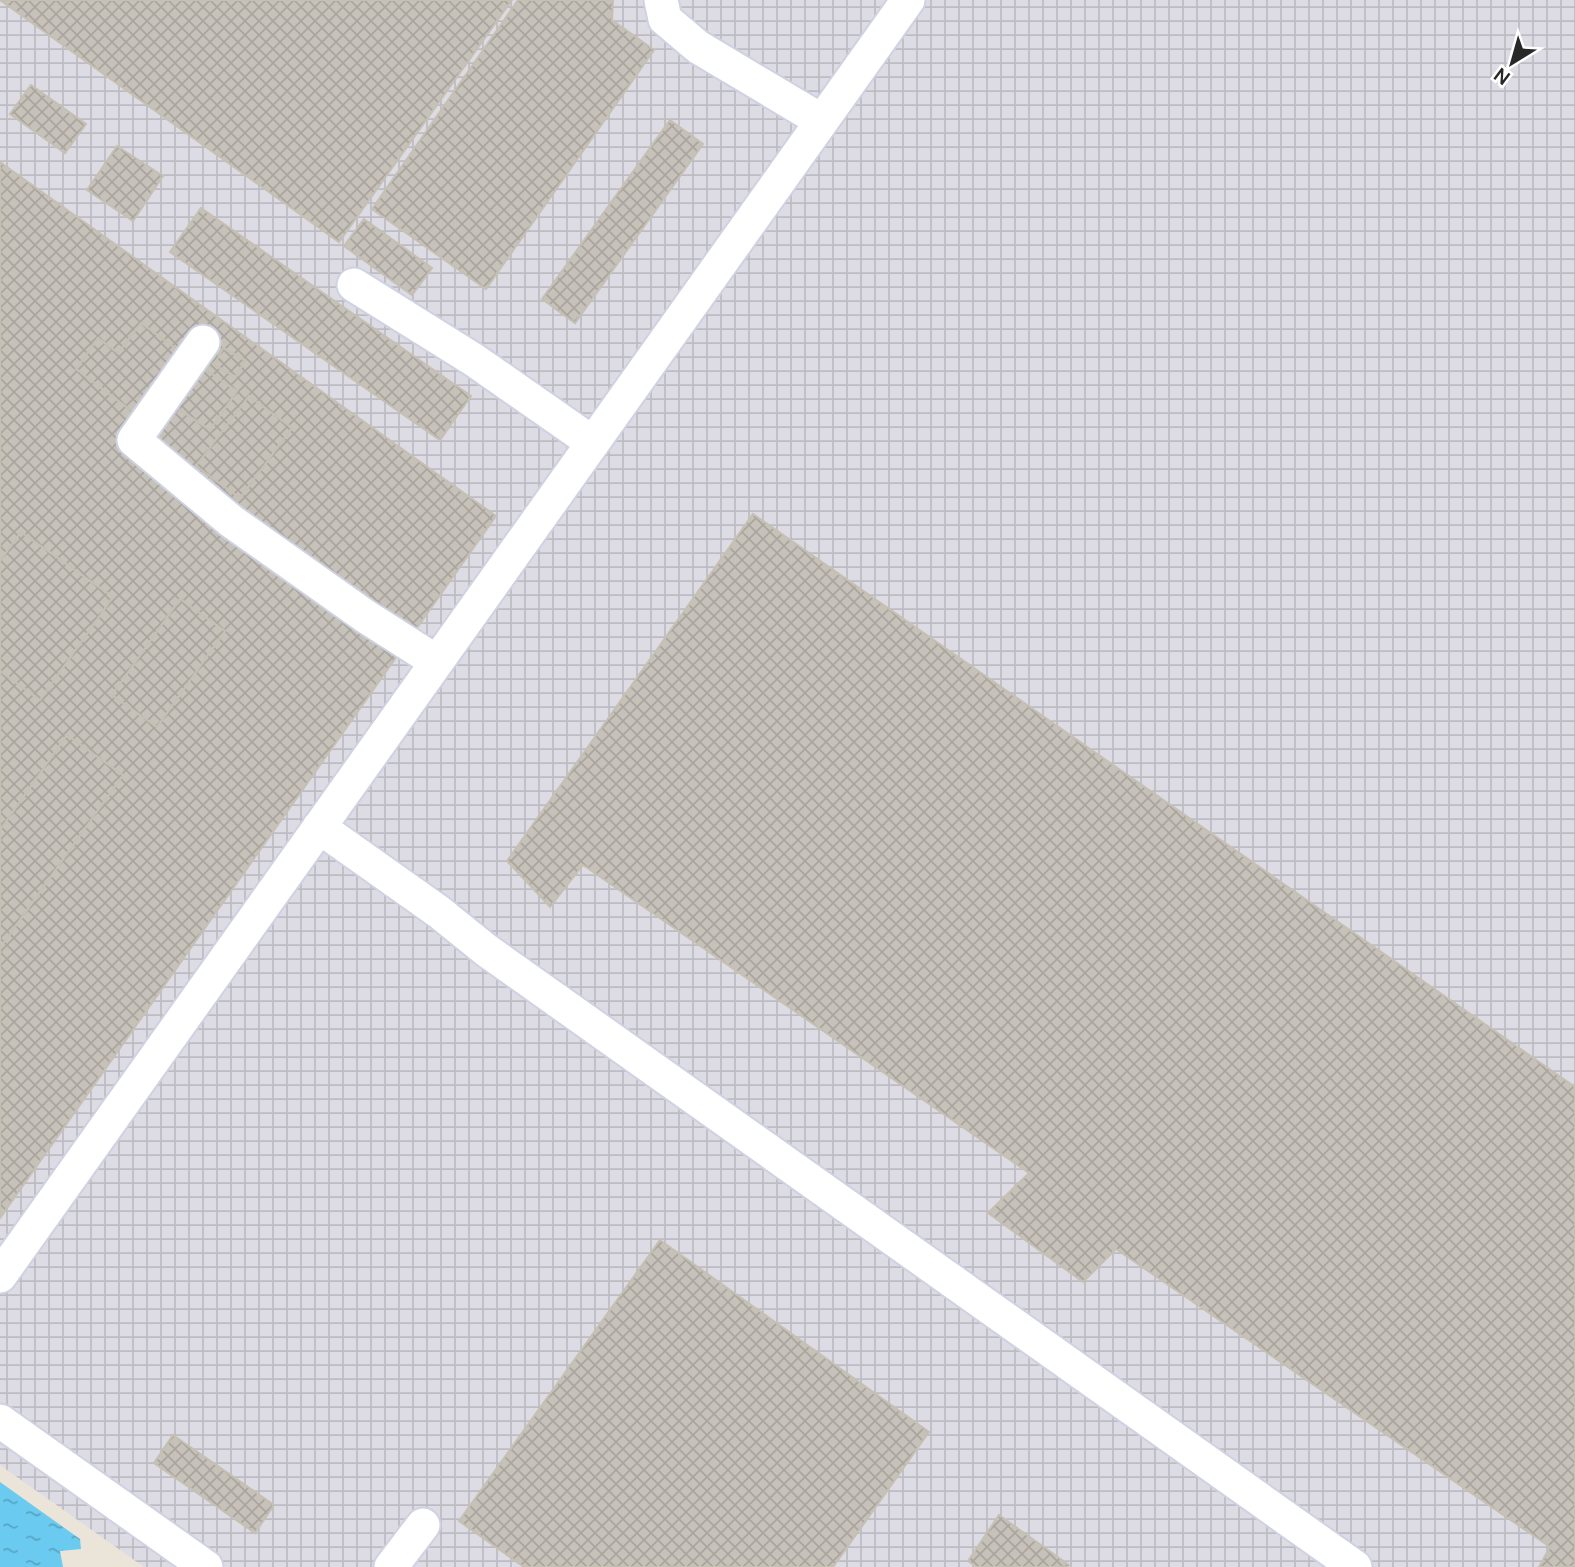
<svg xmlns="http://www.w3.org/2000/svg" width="1575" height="1567" font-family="Manrope,sans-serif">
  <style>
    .industrial { fill: url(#industrial-grid) }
    .water { fill: url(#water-ripples) }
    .building { fill: url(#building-cross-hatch); stroke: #c6c0b3; stroke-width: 2 }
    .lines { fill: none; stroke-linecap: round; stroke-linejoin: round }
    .minor-casing { stroke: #cfd2e2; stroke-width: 37 }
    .minor { stroke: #fff; stroke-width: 33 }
  </style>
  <defs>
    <pattern id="industrial-grid" width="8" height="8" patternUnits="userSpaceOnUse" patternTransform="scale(1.75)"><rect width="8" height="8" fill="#dddbe3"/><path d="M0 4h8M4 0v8" fill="none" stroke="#bebcc3"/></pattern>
    <pattern id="water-ripples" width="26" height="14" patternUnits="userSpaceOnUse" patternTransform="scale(1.75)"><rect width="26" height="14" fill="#6acaf0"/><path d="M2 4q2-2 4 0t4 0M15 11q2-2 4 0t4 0" fill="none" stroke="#57a4c2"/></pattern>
    <pattern id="building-cross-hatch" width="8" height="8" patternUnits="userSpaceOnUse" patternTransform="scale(1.75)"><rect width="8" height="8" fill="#c6c1b9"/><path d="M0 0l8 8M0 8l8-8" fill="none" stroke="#aaa69f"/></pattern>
  </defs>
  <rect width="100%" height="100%" fill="#ebe4d9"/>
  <path class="industrial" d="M0,0H1575V1567H144L0,1465Z"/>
  <path class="water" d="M0,1482L80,1539L81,1549L60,1551L63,1567H0Z"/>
  <path class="building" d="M0,0H512L339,242Z
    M518,0H613L612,20L654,50L486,289L372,209Z
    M31,85L86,124L65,153L10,114Z
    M670,120L703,144L575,323L542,299Z
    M117,146L163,176L133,221L87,190Z
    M0,162L496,516L0,1218Z
    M201,208L471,396L440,440L170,252Z
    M364,219L432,268L412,295L344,246Z
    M141,323L178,350L132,411L76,369L98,338L118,353Z
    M223,348L245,360L236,377L214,365Z
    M203,368L237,391L210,430L176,407Z
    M249,396L292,428L240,498L196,466Z
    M753,514L1575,1087V1567H1539L1550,1547L1116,1249L1083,1282L988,1213L1029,1173L583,865L550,907L507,861Z
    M21,532L113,597L40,700L0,671V561Z
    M180,599L225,631L157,727L112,695Z
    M67,735L123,775L0,948V830Z
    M660,1240L929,1432L833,1567H524L459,1521Z
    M173,1435L274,1505L255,1533L154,1463Z
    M999,1515L1069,1565L1068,1567H977L968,1561Z"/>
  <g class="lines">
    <defs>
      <path id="minor" d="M661,0L665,19L698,47L822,121
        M354,285L474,360L593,443
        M203,342L134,440L231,521L365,616L437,662
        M319,827L439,912L486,950L1355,1567
        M0,1276L908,0
        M0,1421L206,1567
        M391,1567L423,1525"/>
    </defs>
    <use href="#minor" class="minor-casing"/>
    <use href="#minor" class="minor"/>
  </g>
  <g transform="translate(1512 63) rotate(217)" stroke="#ffffff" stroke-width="5" paint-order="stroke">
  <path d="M0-5L12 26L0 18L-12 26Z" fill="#282828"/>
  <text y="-10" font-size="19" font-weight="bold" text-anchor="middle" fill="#282828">N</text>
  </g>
</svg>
